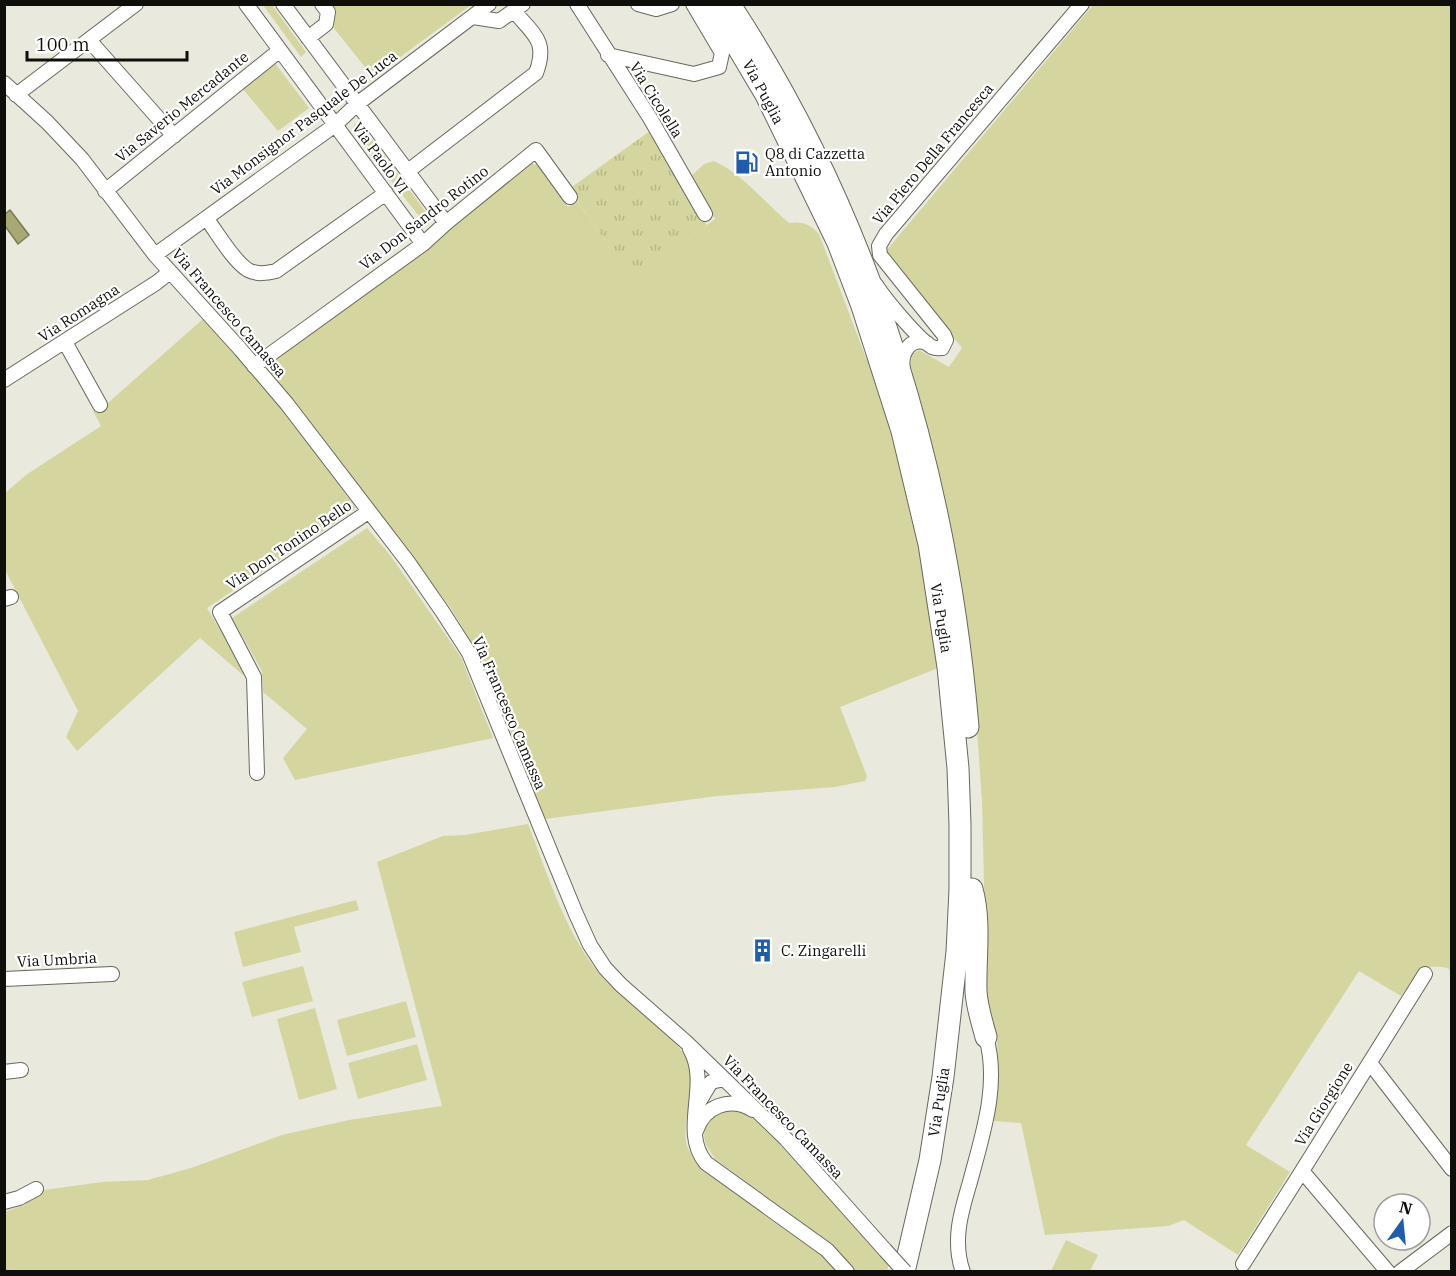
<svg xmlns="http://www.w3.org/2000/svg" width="1456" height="1276" font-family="'IBM Plex Serif',serif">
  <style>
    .green { fill: #d5d59f }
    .park { fill: url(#park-tufts) }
    .water { fill: #a8a874; stroke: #7a7a54; stroke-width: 1.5 }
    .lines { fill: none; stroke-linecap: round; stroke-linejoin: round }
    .minor-casing { stroke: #68685e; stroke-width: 16 }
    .highway-casing { stroke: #68685e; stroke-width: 23 }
    .minor { stroke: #fff; stroke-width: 14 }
    .highway { stroke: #fff; stroke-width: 21 }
    .minor-bridge-casing { stroke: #68685e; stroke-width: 16; stroke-linecap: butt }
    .minor-bridge { stroke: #fff; stroke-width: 14 }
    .labels { text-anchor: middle; stroke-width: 4.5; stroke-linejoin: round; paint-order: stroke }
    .street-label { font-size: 15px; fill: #0e0e0a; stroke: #fff }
    .poi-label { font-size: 15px; fill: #0e0e0a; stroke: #fff; text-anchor: start }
  </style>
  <defs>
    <pattern id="park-tufts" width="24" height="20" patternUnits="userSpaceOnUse" patternTransform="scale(1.5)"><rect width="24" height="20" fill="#d5d59f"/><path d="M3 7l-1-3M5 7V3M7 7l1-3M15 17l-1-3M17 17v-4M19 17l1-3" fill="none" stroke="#b6b688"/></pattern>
  </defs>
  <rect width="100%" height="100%" fill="#e9e9de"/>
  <path class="green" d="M263,5H272L306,52L301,57Z
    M332,5H471L373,77L333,27L336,14Z
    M1093,5H1451V972L1448,968C1418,963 1417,974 1401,996L1359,971L1246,1145L1290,1172L1238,1255L1184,1220L1168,1226L1045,1235L1021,1123L993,1121L998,1082L997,1037L982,1001L985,923L982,801L972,658L948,513L910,365L913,354L919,350L949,367L962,348L885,252Z
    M274,62L309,108L278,131L242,88Z
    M357,123L362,126L389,162L381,168L353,130L354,125Z
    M714,161C745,176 763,201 789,223C802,221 810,224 819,234L866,358L872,365L893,434L925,575L938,668L840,707L867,776L865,781L835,787L717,796L545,819C516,748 492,671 450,607L264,365L396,273L529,163L537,165L568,207L577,201L634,281L715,219L690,177L704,164Z
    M394,169L431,219L429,224H425L386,174Z
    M203,319L283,409L355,507L354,510L207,608L244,670L243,675L200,638L77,751L66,737L78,711L5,570V493L26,475L101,426L93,411L109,402Z
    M367,528L390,555L461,657L493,738L295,780L283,758L307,729L263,692L262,671L232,618Z
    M528,824C549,877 566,937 605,980C627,1003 669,1029 685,1056C701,1083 680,1117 687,1146C689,1151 693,1157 696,1162L809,1243L824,1256L836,1271H5L4,1212L24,1205L37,1191L102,1182L148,1180L191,1168L282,1135L349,1120L442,1106L377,862L443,836L465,835Z
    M356,900L359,910L294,927L301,952L243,967L234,932Z
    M303,966L313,1001L252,1017L242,982Z
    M406,1001L416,1037L347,1056L337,1020Z
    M315,1008L337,1089L299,1100L277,1019Z
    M417,1044L427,1080L358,1099L348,1063Z
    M741,1108L755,1117L889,1264L887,1271H851L836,1250L824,1238L715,1159C712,1153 707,1148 705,1142C702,1130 709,1113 722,1110C728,1108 735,1109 741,1108Z
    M1066,1240L1098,1255L1090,1271H1051Z"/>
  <path class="park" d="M650,131L707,225L634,282L569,189Z"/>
  <path class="water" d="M10,210L29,235L18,244L5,226V214Z"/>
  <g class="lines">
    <defs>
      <path id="minor" d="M246,4L423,244
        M283,4L446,223
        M577,4L650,118L705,214
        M638,4L656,9L672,4
        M473,17L499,21L523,4
        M308,38L326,24L328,12L322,4
        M89,40L174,136
        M608,55L694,74L719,67L722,53L693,4
        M4,83L47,122L82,159L155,255L241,350L287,404L408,562L442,611L469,653L576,914L590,945L605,968L621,985L686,1042L786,1139L885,1250
        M16,95L136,4
        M408,171L536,73C548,41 534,35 514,11
        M105,191L280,50
        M206,218C217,232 233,261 248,270C257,275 267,273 276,271L386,193
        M155,255L335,125L357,104L489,4
        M876,285C884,298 919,340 932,347C937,349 937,348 942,348L946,340L944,335L880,255L879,246L886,234L1082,4
        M65,342L100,405
        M254,366L423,244L446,223L536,150L570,197
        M903,370C900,355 909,336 927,343
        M4,380L156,283L170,272
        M4,599L11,597
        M257,773L254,677L220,612L368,512
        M4,979L112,974
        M690,1049C711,1085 679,1131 706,1163L827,1250L847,1272
        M1370,1063L1452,1169
        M4,1072L21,1070
        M699,1102L711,1082L724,1079
        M696,1131C704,1106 730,1096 753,1110
        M4,1202L19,1198L36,1189
        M1243,1264L1302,1171
        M963,1272C952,1241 961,1212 970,1182C982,1136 1000,1085 986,1037
        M1388,1272L1302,1171L1425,974
        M1400,1272L1452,1233"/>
      <path id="highway" d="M712,4L766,95L838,243L862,306L902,431L929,544L948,667L958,768L960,825V889L957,952L943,1077L930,1160L904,1272
        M734,11C872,223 947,476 968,727
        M972,889C981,922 975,958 976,992C977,1007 982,1022 986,1037"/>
    </defs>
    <use href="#minor" class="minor-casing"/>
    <use href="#highway" class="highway-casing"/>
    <use href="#minor" class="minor"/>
    <use href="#highway" class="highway"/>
    <defs>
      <path id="minor-bridge" d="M885,1250L905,1272"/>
    </defs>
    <use href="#minor-bridge" class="minor-bridge-casing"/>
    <use href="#minor-bridge" class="minor-bridge"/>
  </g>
  <defs>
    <symbol id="fuel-bare" viewBox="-9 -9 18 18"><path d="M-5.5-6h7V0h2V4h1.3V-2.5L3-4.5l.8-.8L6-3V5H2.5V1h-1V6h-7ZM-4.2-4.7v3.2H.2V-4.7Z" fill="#205cae" stroke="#fff" stroke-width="2.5" paint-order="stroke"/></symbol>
    <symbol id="building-bare" viewBox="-9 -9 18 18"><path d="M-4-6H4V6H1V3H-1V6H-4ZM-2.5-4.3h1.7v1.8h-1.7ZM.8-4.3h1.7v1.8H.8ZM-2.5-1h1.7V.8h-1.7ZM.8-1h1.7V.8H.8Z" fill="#205cae" stroke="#fff" stroke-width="2.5" paint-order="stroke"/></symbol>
  </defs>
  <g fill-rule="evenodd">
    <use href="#fuel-bare" x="730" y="146" width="33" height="33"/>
    <use href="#building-bare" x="746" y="934" width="33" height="33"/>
  </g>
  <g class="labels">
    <g class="street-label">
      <text transform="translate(763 92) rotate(62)" y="5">Via Puglia</text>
      <text transform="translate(656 100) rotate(58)" y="5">Via Cicolella</text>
      <text transform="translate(182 107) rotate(-39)" y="5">Via Saverio Mercadante</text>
      <text transform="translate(304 123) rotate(-37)" y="5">Via Monsignor Pasquale De Luca</text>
      <text transform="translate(933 154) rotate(-50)" y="5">Via Piero Della Francesca</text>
      <text transform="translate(380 158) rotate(54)" y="5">Via Paolo VI</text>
      <text transform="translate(424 218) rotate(-38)" y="5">Via Don Sandro Rotino</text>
      <text transform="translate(79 313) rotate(-33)" y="5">Via Romagna</text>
      <text transform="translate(229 313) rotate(49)" y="5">Via Francesco Camassa</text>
      <text transform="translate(289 545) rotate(-34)" y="5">Via Don Tonino Bello</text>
      <text transform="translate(941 618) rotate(81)" y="5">Via Puglia</text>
      <text transform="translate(509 713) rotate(67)" y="5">Via Francesco Camassa</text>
      <text transform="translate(57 960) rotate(-3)" y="5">Via Umbria</text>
      <text transform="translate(939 1102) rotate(-81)" y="5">Via Puglia</text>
      <text transform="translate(1324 1104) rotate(-58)" y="5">Via Giorgione</text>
      <text transform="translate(783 1117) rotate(46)" y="5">Via Francesco Camassa</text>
    </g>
    <g class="poi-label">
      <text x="765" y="159">Q8 di Cazzetta<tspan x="765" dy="17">Antonio</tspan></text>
      <text x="781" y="956">C. Zingarelli</text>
    </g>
  </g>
  <rect width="1456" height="1276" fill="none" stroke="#0e0e0a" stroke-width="12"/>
  <g transform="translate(1402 1222) rotate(15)"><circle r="28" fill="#ffffff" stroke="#9f9f9d" stroke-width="1.5"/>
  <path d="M0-4.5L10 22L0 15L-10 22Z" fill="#205cae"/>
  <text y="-9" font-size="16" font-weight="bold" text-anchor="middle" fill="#0e0e0a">N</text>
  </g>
  <path d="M27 51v9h160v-9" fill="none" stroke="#0e0e0a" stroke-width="3"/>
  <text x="36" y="51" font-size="18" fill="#0e0e0a" stroke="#ffffff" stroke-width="4.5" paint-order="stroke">100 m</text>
</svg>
